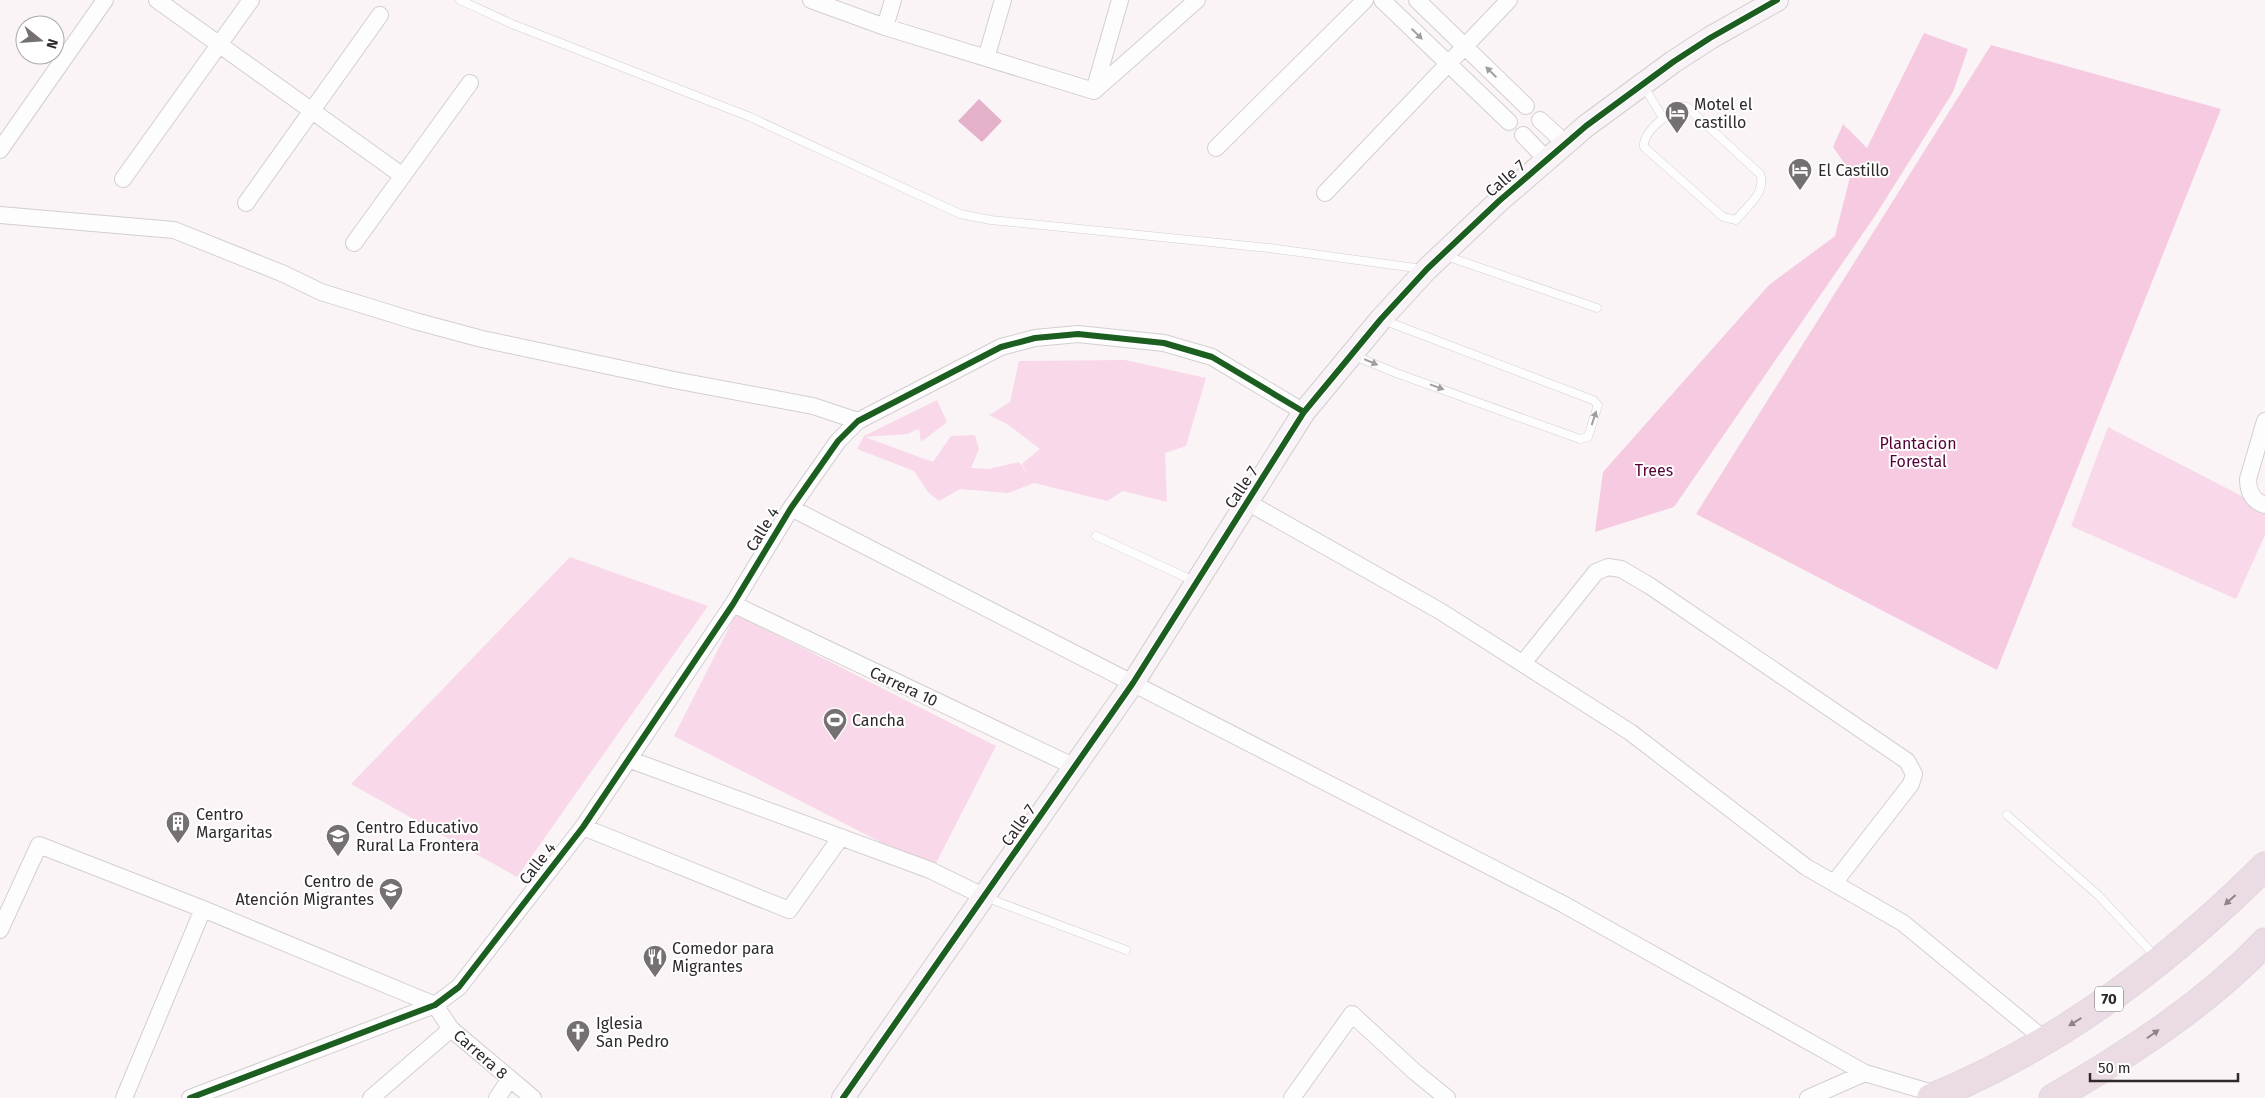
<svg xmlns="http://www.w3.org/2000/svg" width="2265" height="1098" font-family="'Fira Sans',sans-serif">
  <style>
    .green { fill: #f9d8e9 }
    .forest { fill: #f6cbe1 }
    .water { fill: #e4b0ca }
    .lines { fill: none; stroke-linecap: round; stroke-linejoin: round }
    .lane-casing { stroke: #d3ced0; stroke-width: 9 }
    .street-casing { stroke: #d3ced0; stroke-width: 18 }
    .secondary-casing { stroke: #d3ced0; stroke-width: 24 }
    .highway-casing { stroke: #d4d0d1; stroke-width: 29 }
    .lane { stroke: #fefdfe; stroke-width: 8 }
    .street { stroke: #fefdfe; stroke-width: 16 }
    .secondary { stroke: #f8f3f6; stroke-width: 22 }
    .highway { stroke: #ebdbe4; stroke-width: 28 }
    .cycleway-casing { stroke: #fff; stroke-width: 9 }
    .cycleway { stroke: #1b5e20; stroke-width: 6 }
    .oneway { fill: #a09e9f }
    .oneway2 { fill: #8c8288 }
    .labels { text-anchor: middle; stroke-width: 4; stroke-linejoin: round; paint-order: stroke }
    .shield { fill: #fff; stroke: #6d696b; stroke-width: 1 }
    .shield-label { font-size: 15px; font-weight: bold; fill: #2e292b }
    .poi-label { font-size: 16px; fill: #2e292b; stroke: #fff; text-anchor: start }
    .street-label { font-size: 16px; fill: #2e292b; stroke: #fff }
    .park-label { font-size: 16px; fill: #56003a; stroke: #fff }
  </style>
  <rect width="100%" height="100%" fill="#faf4f7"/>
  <path class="green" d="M1125,360L1206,378L1186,446L1165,453L1167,502L1123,491L1107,501L1034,483L1008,493L960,489L939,501L928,492L914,471L857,449L864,436L937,400L947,422L921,442L919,429L907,434L865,437L933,462L951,436L975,435L979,449L971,468L989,469L1019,462L1028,474L1022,464L1040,449L1007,424L989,415L1010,402L1019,361Z
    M2108,427L2265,508V535L2236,599L2071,526Z
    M570,557L708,606L517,877L351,784Z
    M736,614L996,746L933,869L674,736Z"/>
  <path class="forest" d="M1924,33L1968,49L1953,92L1875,216L1674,507L1595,532L1603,472L1769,285L1835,236L1851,173L1833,147L1843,124L1867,148Z
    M1991,45L2221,109L1997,670L1696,514Z"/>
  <path class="water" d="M979,99L1002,121L982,142L958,121Z"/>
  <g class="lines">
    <defs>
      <path id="lane" d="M460,0L512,24L750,117L960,214L991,220L1269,248L1423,269
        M1643,85L1663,118
        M1682,106L1687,107L1760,174C1767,192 1747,206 1736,220L1723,217L1644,147C1642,132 1669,112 1682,106Z
        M1446,256L1597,308
        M1355,356L1396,373L1580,439L1588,437L1598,405L1593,400L1383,320
        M1096,536L1194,581
        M2007,815L2098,895L2156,957
        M985,897L1126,950"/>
      <path id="street" d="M157,0L403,176
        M811,0L885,27L1094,91
        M1382,0L1509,122
        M1417,0L1526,106
        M885,27L893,0
        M986,58L1003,0
        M1094,91L1197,0
        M1094,91L1120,0
        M1540,120L1566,144
        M1523,135L1547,160
        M1216,148L1365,0
        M0,150L105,0
        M123,179L251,0
        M1325,193L1509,0
        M246,203L380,15
        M0,215L174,230L284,274L321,292L415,321L482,339L674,380L813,406L858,421
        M354,243L470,83
        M2265,421L2248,479C2248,491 2252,501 2265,505
        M1247,502L1440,611L1630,732L1806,867L1903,923L2045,1040
        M791,508L1563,904L1865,1073
        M733,604L1075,767
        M1523,663L1596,572L1608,567L1621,569L1650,586L1907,761L1914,774L1911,784L1834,883
        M628,759L930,870L985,897
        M583,827L789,910L841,837
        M0,930L39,845L203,909L435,1005L451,1029L533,1098
        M124,1098L203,909
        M190,1098L435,1005L459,987L583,827L733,604L791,508L838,441L858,421L1001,347L1035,338L1078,334L1164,343L1212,357L1304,412
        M371,1098L451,1029
        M497,1098L510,1079
        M1292,1098L1352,1014L1415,1072L1447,1098
        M1808,1098L1865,1073L1939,1095"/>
      <path id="secondary" d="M843,1098L1133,683L1304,412L1381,319L1427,269L1499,201L1586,126L1673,62L1710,38L1777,0"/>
      <path id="highway" d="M1931,1098C2057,1046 2169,962 2265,866
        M2053,1098C2127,1055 2205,1005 2265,942"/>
    </defs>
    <use href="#lane" class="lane-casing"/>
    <use href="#street" class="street-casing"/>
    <use href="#secondary" class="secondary-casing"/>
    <use href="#highway" class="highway-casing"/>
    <use href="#lane" class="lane"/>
    <use href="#street" class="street"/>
    <use href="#secondary" class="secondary"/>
    <use href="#highway" class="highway"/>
    <defs>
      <path id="cycleway" d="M190,1098L435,1005L459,987L583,827L733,604L791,508L838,441L858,421L1001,347L1035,338L1078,334L1164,343L1212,357L1304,412
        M843,1098L1133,683L1304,412L1381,319L1427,269L1499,201L1586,126L1673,62L1710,38L1777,0"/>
    </defs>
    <use href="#cycleway" class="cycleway-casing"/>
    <use href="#cycleway" class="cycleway"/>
  </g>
  <defs><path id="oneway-solid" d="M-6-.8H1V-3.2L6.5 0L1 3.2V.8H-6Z" transform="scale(1.25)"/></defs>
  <g class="oneway">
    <use href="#oneway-solid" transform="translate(1417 34) rotate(44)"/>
    <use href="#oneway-solid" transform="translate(1491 72) rotate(-136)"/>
    <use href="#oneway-solid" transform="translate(1371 362) rotate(23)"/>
    <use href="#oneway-solid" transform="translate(1437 387) rotate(20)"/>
    <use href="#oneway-solid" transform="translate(1594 418) rotate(-72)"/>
  </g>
  <g class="oneway2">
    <use href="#oneway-solid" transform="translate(2230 900) rotate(138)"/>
    <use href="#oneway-solid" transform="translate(2075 1022) rotate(148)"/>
    <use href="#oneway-solid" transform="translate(2153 1034) rotate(-35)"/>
  </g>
  <defs>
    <symbol id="hotel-pin" viewBox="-11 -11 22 30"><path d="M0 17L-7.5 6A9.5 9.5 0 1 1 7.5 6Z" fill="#757072" stroke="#fff"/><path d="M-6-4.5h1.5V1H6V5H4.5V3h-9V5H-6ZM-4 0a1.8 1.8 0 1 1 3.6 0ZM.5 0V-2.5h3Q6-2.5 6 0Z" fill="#fff"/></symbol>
    <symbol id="stadium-pin" viewBox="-11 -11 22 30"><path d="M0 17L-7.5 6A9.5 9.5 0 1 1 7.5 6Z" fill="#757072" stroke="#fff"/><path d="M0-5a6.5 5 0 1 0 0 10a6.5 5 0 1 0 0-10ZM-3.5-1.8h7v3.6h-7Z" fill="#fff"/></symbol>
    <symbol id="building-pin" viewBox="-11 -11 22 30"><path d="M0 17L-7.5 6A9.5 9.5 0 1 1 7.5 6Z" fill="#757072" stroke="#fff"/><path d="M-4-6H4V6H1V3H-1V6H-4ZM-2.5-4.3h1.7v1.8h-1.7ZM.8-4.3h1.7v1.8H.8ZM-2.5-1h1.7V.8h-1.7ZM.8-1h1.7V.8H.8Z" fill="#fff"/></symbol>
    <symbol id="school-pin" viewBox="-11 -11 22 30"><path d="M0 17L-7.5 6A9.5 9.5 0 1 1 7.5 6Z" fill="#757072" stroke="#fff"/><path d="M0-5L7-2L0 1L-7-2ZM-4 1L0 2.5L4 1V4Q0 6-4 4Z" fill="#fff"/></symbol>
    <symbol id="restaurant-pin" viewBox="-11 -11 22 30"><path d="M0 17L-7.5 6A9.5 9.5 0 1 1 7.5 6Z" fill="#757072" stroke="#fff"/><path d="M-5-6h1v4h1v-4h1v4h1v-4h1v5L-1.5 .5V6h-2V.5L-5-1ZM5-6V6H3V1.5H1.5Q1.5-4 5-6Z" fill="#fff"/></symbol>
    <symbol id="church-pin" viewBox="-11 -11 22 30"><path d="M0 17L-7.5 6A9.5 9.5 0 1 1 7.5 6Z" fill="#757072" stroke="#fff"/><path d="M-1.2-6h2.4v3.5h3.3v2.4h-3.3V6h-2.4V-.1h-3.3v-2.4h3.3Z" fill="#fff"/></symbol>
  </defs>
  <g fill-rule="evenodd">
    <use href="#hotel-pin" x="1663" y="99" width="28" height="38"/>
    <use href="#hotel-pin" x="1786" y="156" width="28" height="38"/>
    <use href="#stadium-pin" x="821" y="706" width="28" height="38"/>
    <use href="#building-pin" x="164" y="809" width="28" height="38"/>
    <use href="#school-pin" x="324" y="822" width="28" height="38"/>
    <use href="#school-pin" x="377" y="876" width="28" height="38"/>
    <use href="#restaurant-pin" x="641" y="943" width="28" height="38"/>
    <use href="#church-pin" x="564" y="1018" width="28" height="38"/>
  </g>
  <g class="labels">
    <rect class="shield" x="2095" y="986.5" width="28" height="25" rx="4"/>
    <g class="shield-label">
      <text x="2109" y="1004">70</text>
    </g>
    <g class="poi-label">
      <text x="1694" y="110">Motel el<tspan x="1694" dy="18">castillo</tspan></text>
      <text x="1818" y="176">El Castillo</text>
      <text x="852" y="726">Cancha</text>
      <text x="196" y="820">Centro<tspan x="196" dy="18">Margaritas</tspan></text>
      <text x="356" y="833">Centro Educativo<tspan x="356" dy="18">Rural La Frontera</tspan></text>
      <text x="374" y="887" text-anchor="end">Centro de<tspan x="374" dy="18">Atención Migrantes</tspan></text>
      <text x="672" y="954">Comedor para<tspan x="672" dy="18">Migrantes</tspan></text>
      <text x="596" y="1029">Iglesia<tspan x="596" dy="18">San Pedro</tspan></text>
    </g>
    <g class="street-label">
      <text transform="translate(1505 178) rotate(-41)" y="6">Calle 7</text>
      <text transform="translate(1241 487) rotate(-57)" y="6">Calle 7</text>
      <text transform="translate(762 529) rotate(-59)" y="6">Calle 4</text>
      <text transform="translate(904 686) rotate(25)" y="6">Carrera 10</text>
      <text transform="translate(1018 825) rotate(-55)" y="6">Calle 7</text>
      <text transform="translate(537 863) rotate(-52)" y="6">Calle 4</text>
      <text transform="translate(481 1054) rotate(41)" y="6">Carrera 8</text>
    </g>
    <g class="park-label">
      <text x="1918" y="449">Plantacion<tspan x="1918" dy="18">Forestal</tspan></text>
      <text x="1654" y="476">Trees</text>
    </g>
  </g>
  <g transform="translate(40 40) rotate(107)"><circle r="24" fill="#ffffff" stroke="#aba9aa"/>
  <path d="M0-4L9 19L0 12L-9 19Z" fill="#757072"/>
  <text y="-8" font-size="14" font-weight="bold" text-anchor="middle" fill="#2e292b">N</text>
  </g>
  <path d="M2090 1073v8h148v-8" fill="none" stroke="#2e292b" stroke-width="2.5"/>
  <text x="2098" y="1073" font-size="15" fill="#2e292b" stroke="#ffffff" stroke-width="4" paint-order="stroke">50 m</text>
</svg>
